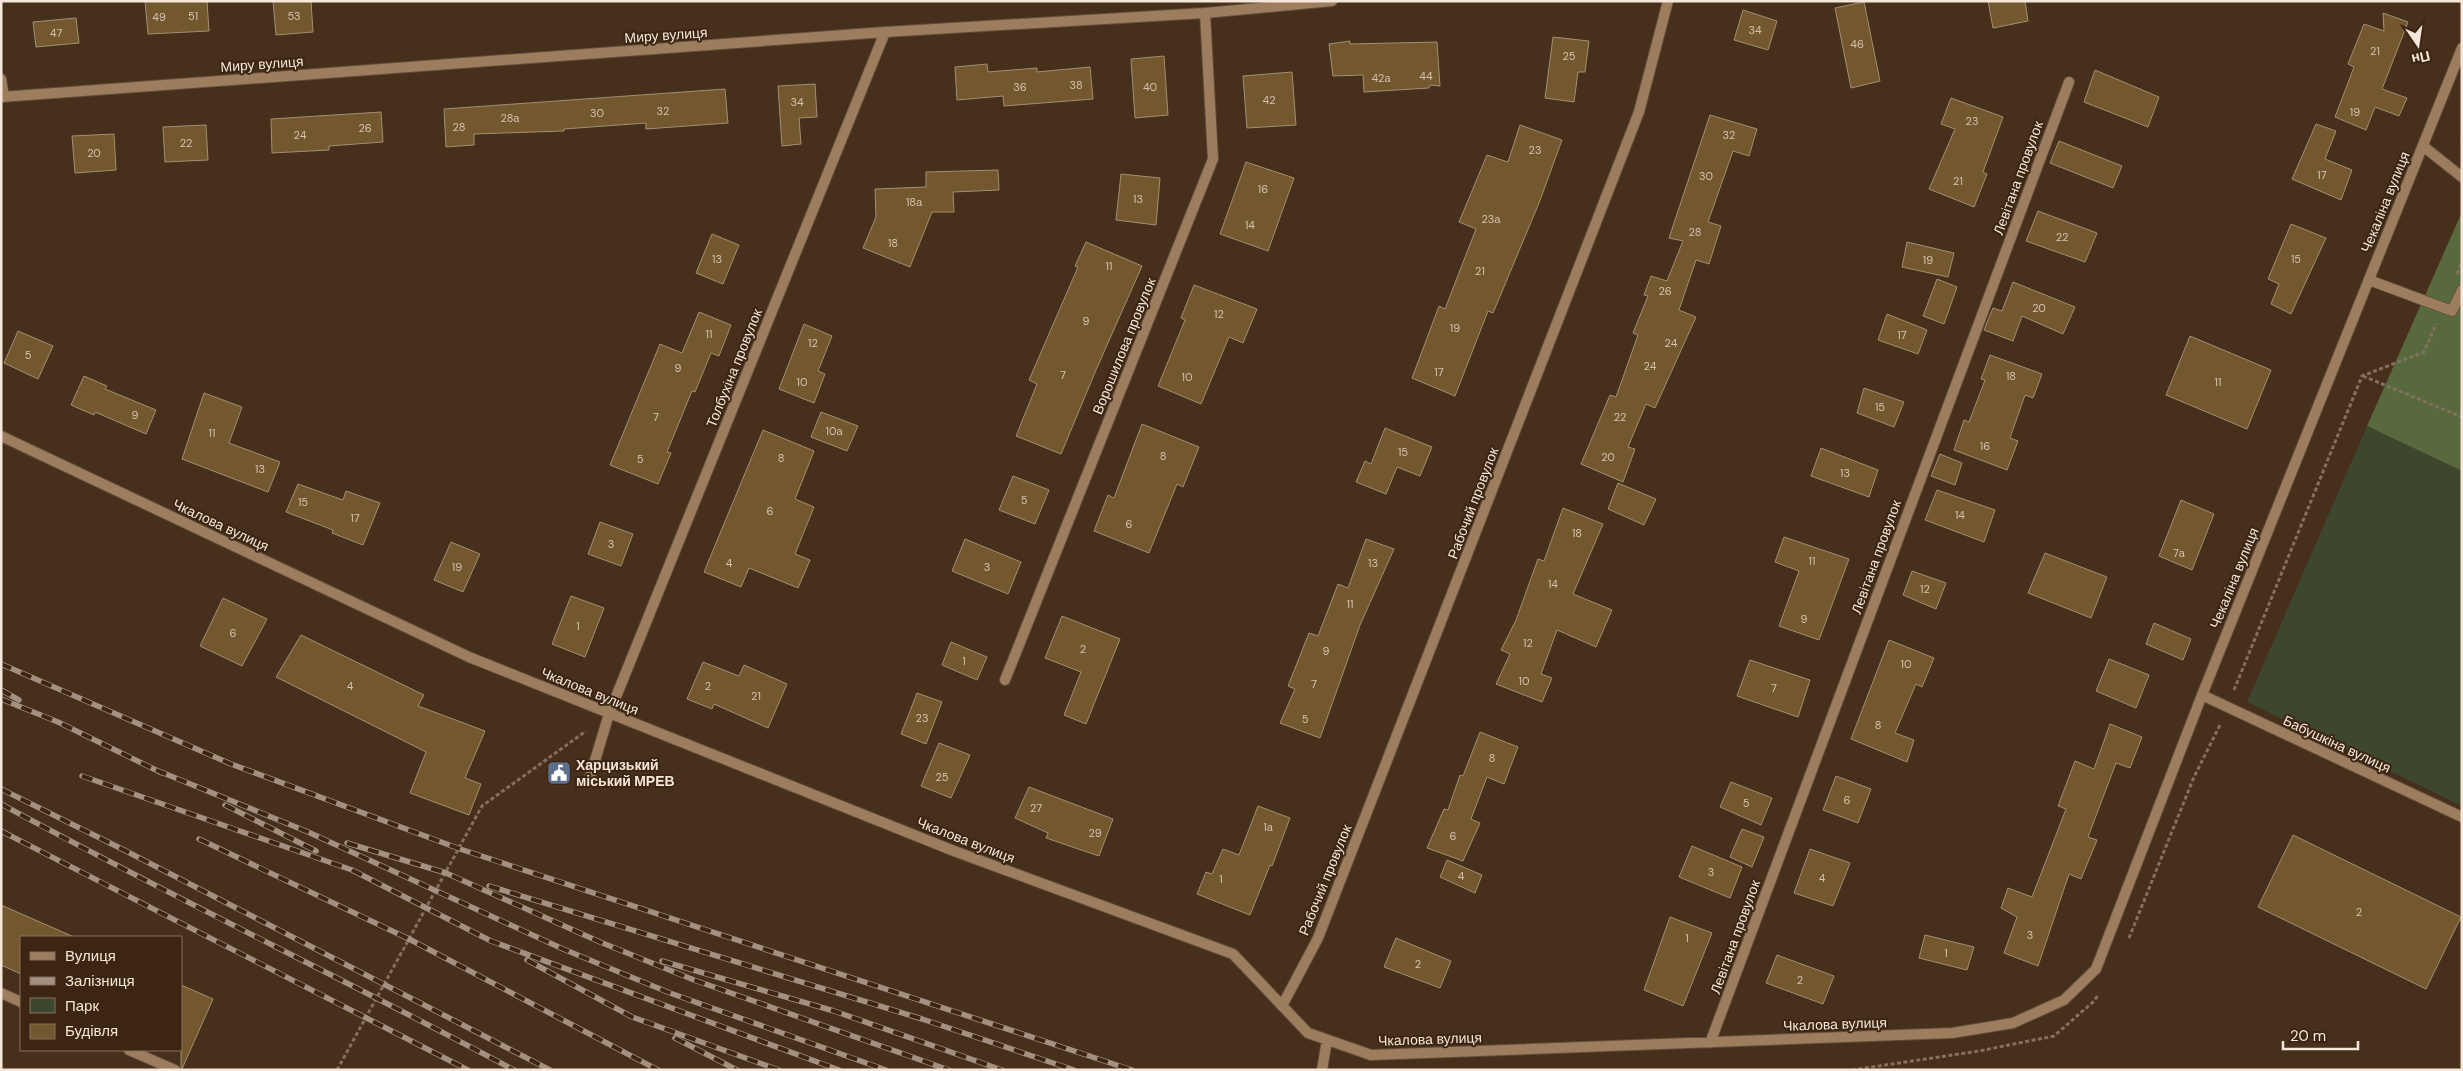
<svg xmlns="http://www.w3.org/2000/svg" width="2463" height="1071" font-family="'DM Sans',sans-serif">
  <style>
    .green { fill: #3c472d }
    .forest { fill: #58693e }
    .building { fill: #73582f; stroke: #a38f73 }
    .lines { fill: none; stroke-linecap: round; stroke-linejoin: round }
    .lane-casing { stroke: #624c3a; stroke-width: 12 }
    .street-casing { stroke: #624c3a; stroke-width: 12 }
    .path { stroke: #84705f; stroke-width: 3; stroke-dasharray: 4 2.5; stroke-linecap: butt }
    .lane { stroke: #9c7e5f; stroke-width: 10 }
    .street { stroke: #9c7e5f; stroke-width: 10 }
    .rail-casing { stroke: #a39080; stroke-width: 5.5 }
    .rail { stroke: #3c2511; stroke-width: 4; stroke-dasharray: 11; stroke-linecap: butt }
    .labels { text-anchor: middle; stroke-width: 4; stroke-linejoin: round; paint-order: stroke }
    .number-label { font-size: 11px; fill: #d5c3af }
    .street-label { font-size: 14px; fill: #f6e7da; stroke: #3c2511 }
    .poi-label { font-size: 14px; font-weight: bold; fill: #f6e7da; stroke: #3c2511; text-anchor: start }
  </style>
  <rect width="100%" height="100%" fill="#462f1b"/>
  <path class="green" d="M2367,426L2462,471V806L2247,702Z"/>
  <path class="forest" d="M2462,212V471L2367,426Z"/>
  <path class="building" d="M145,1H207L209,31L148,34Z
    M273,1H311L313,32L276,35Z
    M1988,1H2025L2028,21L1993,28Z
    M1864,2L1880,81L1851,88L1835,8Z
    M1743,10L1777,21L1768,50L1734,40Z
    M2383,13L2408,22L2382,89L2407,98L2399,116L2375,107L2366,130L2335,117L2354,67L2348,64L2364,24L2384,31Z
    M76,18L79,43L36,47L33,22Z
    M1553,37L1589,41L1585,72H1578L1574,102L1545,98Z
    M1350,41V44L1437,42L1440,86L1430,85L1429,88L1364,92L1363,75L1333,76L1329,44Z
    M1164,56L1168,115L1135,118L1131,59Z
    M987,64L988,72L1037,68V72L1090,67L1093,99L1004,106L1003,96L957,100L955,67Z
    M2095,70L2159,97L2148,127L2084,102Z
    M1292,72L1296,125L1247,128L1243,76Z
    M815,84L817,117L799,118L801,144L782,146L778,86Z
    M725,89L728,123L646,129V123L564,129V131L474,134V145L446,147L444,109Z
    M1951,98L2003,117L1983,172L1987,174L1974,207L1929,189L1955,129L1941,124Z
    M381,112L383,142L329,146V150L272,153L271,119Z
    M1710,115L1757,129L1749,156L1733,151L1708,222L1721,226L1709,264L1696,260L1679,310L1696,317L1655,408L1646,404L1628,447L1635,449L1623,482L1581,464L1610,395L1616,397L1638,335L1633,333L1648,296L1644,295L1651,276L1667,281L1683,241L1669,238Z
    M2316,124L2336,131L2325,159L2352,170L2341,200L2292,179Z
    M206,125L208,160L165,162L163,127Z
    M1520,125L1562,140L1539,203L1493,313L1488,311L1455,396L1412,378L1439,306L1445,309L1476,229L1459,222L1487,155L1508,162Z
    M114,134L116,170L75,173L72,136Z
    M2059,141L2122,166L2113,188L2050,163Z
    M1246,162L1294,178L1268,251L1220,234Z
    M998,170L999,190L953,192L954,212H932L910,267L863,248L876,217L875,189L926,187V172Z
    M1121,174L1160,178L1156,225L1116,220Z
    M2038,211L2097,233L2085,262L2026,241Z
    M2291,224L2326,238L2291,314L2271,304L2279,284L2268,279Z
    M712,234L739,245L723,284L696,273Z
    M1086,242L1142,266L1096,370L1061,454L1016,436L1037,384L1029,380L1078,267L1075,266Z
    M1907,242L1954,253L1948,277L1902,267Z
    M1937,279L1957,287L1944,324L1923,316Z
    M2013,282L2075,307L2063,334L2022,316L2013,341L1984,330L1993,308L2002,311Z
    M1194,285L1257,309L1243,343L1229,337L1201,404L1158,386L1185,320L1181,318Z
    M699,312L731,325L719,356L711,353L695,392L692,391L667,452L671,453L658,484L610,465L660,344L682,353Z
    M1887,314L1927,330L1918,354L1878,340Z
    M804,324L832,336L818,371L825,374L814,403L779,389Z
    M18,331L53,346L38,379L4,363Z
    M2190,336L2271,370L2247,429L2166,395Z
    M1990,355L2042,374L2033,398L2025,395L2010,438L2018,441L2007,470L1954,450L1964,420L1969,422L1985,380L1981,379Z
    M84,376L107,386L105,389L156,410L146,434L95,412L94,415L71,405Z
    M1864,388L1904,402L1894,427L1857,413Z
    M204,393L242,407L229,443L280,462L268,492L182,459Z
    M821,412L858,426L847,451L811,437Z
    M1142,424L1199,447L1183,487L1177,484L1149,553L1094,531L1108,495L1114,498Z
    M1385,428L1432,447L1420,476L1397,467L1386,494L1356,482L1365,461L1371,464Z
    M763,430L814,451L795,499L814,507L795,554L810,560L798,588L749,568L741,587L704,572Z
    M1821,448L1878,470L1869,497L1811,476Z
    M1940,454L1962,463L1955,485L1931,476Z
    M1013,476L1049,490L1035,524L999,510Z
    M1618,483L1656,499L1644,525L1608,509Z
    M298,484L343,500L346,491L380,503L363,545L332,533L333,530L286,512Z
    M1937,490L1995,510L1984,542L1925,520Z
    M2181,500L2214,514L2192,570L2159,556Z
    M1563,508L1603,524L1573,594L1612,610L1596,647L1557,630L1541,674L1552,678L1542,702L1496,684L1510,654L1501,650L1516,620L1538,559L1544,561Z
    M600,522L633,534L621,566L588,554Z
    M1784,537L1849,559L1819,640L1779,626L1799,571L1775,562Z
    M965,539L1021,562L1008,594L952,571Z
    M1366,539L1394,549L1360,625L1320,738L1280,723L1295,689L1288,686L1309,633L1318,636L1338,584L1348,588Z
    M451,542L480,554L463,592L434,580Z
    M2045,553L2107,577L2091,618L2028,593Z
    M1912,571L1946,583L1936,609L1903,595Z
    M571,596L604,608L585,657L552,644Z
    M223,598L267,619L242,666L200,646Z
    M1062,616L1120,639L1086,724L1064,715L1081,672L1045,658Z
    M2154,623L2191,639L2183,660L2146,644Z
    M301,635L424,695L418,706L485,731L465,778L481,784L469,815L410,793L426,752L276,677Z
    M1889,640L1934,658L1922,687L1916,684L1895,733L1914,740L1907,762L1851,739Z
    M951,642L987,657L977,680L942,665Z
    M2109,659L2149,675L2136,708L2096,691Z
    M1750,660L1810,680L1798,717L1737,696Z
    M703,662L739,676L744,665L787,684L768,728L714,704L712,709L687,699Z
    M917,693L942,702L926,744L901,734Z
    M2110,724L2142,737L2130,768L2116,763L2088,837L2097,840L2081,879L2069,874L2038,966L2004,953L2017,917L2001,908L2008,888L2032,897L2066,809L2058,806L2075,761L2094,769Z
    M1480,732L1518,747L1504,784L1487,777L1471,819L1480,823L1463,861L1427,848L1444,809L1448,810L1460,775L1463,776Z
    M939,743L970,755L951,798L921,786Z
    M1836,776L1871,789L1858,823L1823,810Z
    M1731,782L1772,798L1761,825L1720,807Z
    M1029,787L1113,819L1099,856L1046,838L1048,833L1015,818Z
    M1258,806L1290,818L1272,866L1270,865L1250,915L1197,894L1206,872L1212,874L1223,849L1239,855Z
    M1742,829L1764,837L1752,867L1730,857Z
    M2293,835L2461,917L2426,989L2258,907Z
    M1692,846L1742,867L1730,898L1679,877Z
    M1810,849L1850,863L1833,906L1794,893Z
    M1447,860L1482,875L1475,893L1440,877Z
    M1,905L74,937H21V974L1,965Z
    M1670,917L1712,933L1683,1006L1644,990Z
    M1925,935L1974,947L1967,970L1919,958Z
    M1396,938L1451,961L1440,988L1384,967Z
    M1777,955L1834,976L1823,1004L1766,983Z
    M181,985L213,999L182,1069L181,1068Z"/>
  <g class="lines">
    <defs>
      <path id="lane" d="M2423,146L2462,177
        M2369,280L2452,311L2462,290
        M590,777L609,714
        M1,993L21,1002
        M129,1050L175,1070"/>
      <path id="street" d="M1,79L4,97
        M1,97L885,32L1205,13L1332,1
        M1,436L469,657L954,851L1233,954L1308,1033L1371,1055L1952,1033L2013,1023L2064,1000L2096,969L2202,695L2462,48
        M1005,680L1213,159L1205,13
        M2202,695L2462,817
        M609,714L885,32
        M1282,1006L1318,938L1639,112L1668,1
        M1710,1043L2069,82
        M1322,1070L1327,1040"/>
    </defs>
    <use href="#lane" class="lane-casing"/>
    <use href="#street" class="street-casing"/>
    <path class="path" d="M2462,140V143
      M2457,274L2462,263
      M2363,376L2462,417
      M2234,690L2362,376L2424,352L2436,324
      M2129,938L2194,777L2221,723
      M337,1070L482,806L586,731
      M1852,1070L1979,1051L2054,1036L2093,1002L2099,994"/>
    <use href="#lane" class="lane"/>
    <use href="#street" class="street"/>
    <defs>
      <path id="rail" d="M1,664L231,764L460,849L1132,1070
        M1,690L19,700
        M1,699L58,722L162,773
        M156,770L308,832L563,949L670,993L886,1070
        M82,776L352,870L491,941L839,1070
        M1,789L124,850L550,1070
        M1,804C170,896 344,979 514,1070
        M225,805L316,851
        M1,831L468,1070
        M199,839L409,939L658,1070
        M347,843L446,873L600,942L694,980L949,1070
        M489,886L922,1019L1074,1070
        M527,960L632,1017L779,1070
        M662,961L834,1011L1002,1070
        M675,1038L737,1070"/>
    </defs>
    <use href="#rail" class="rail-casing"/>
    <use href="#rail" class="rail"/>
  </g>
  <defs>
    <symbol id="civic-square" viewBox="-11 -11 22 22"><rect x="-9" y="-9" width="18" height="18" rx="4" fill="#5c6f8a" stroke="#3c2511"/><path d="M-.6-6.5H3V-4.5H.6V-3L4-1V1h2V6H-6V1h2V-1L-.6-3ZM-1.2 2.5V6h2.4V2.5Z" fill="#fff"/></symbol>
  </defs>
  <g fill-rule="evenodd">
    <use href="#civic-square" x="545" y="759" width="28" height="28"/>
  </g>
  <g class="labels">
    <g class="number-label">
      <text x="193" y="20">51</text>
      <text x="294" y="20">53</text>
      <text x="159" y="21">49</text>
      <text x="1755" y="34">34</text>
      <text x="56" y="37">47</text>
      <text x="1857" y="48">46</text>
      <text x="2375" y="55">21</text>
      <text x="1569" y="60">25</text>
      <text x="1426" y="80">44</text>
      <text x="1381" y="82">42а</text>
      <text x="1076" y="89">38</text>
      <text x="1020" y="91">36</text>
      <text x="1150" y="91">40</text>
      <text x="1269" y="104">42</text>
      <text x="797" y="106">34</text>
      <text x="663" y="115">32</text>
      <text x="2355" y="116">19</text>
      <text x="597" y="117">30</text>
      <text x="510" y="122">28а</text>
      <text x="1972" y="125">23</text>
      <text x="459" y="131">28</text>
      <text x="365" y="132">26</text>
      <text x="300" y="139">24</text>
      <text x="1729" y="139">32</text>
      <text x="186" y="147">22</text>
      <text x="1535" y="154">23</text>
      <text x="94" y="157">20</text>
      <text x="2322" y="179">17</text>
      <text x="1706" y="180">30</text>
      <text x="1958" y="185">21</text>
      <text x="1263" y="193">16</text>
      <text x="1138" y="203">13</text>
      <text x="914" y="206">18а</text>
      <text x="1491" y="223">23а</text>
      <text x="1250" y="229">14</text>
      <text x="1695" y="236">28</text>
      <text x="2062" y="241">22</text>
      <text x="893" y="247">18</text>
      <text x="717" y="263">13</text>
      <text x="2296" y="263">15</text>
      <text x="1928" y="264">19</text>
      <text x="1109" y="270">11</text>
      <text x="1480" y="275">21</text>
      <text x="1665" y="295">26</text>
      <text x="2039" y="312">20</text>
      <text x="1219" y="318">12</text>
      <text x="1086" y="325">9</text>
      <text x="1455" y="332">19</text>
      <text x="709" y="338">11</text>
      <text x="1902" y="339">17</text>
      <text x="813" y="347">12</text>
      <text x="1671" y="347">24</text>
      <text x="28" y="359">5</text>
      <text x="1650" y="370">24</text>
      <text x="678" y="372">9</text>
      <text x="1439" y="376">17</text>
      <text x="1063" y="379">7</text>
      <text x="2011" y="380">18</text>
      <text x="1187" y="381">10</text>
      <text x="802" y="386">10</text>
      <text x="2218" y="386">11</text>
      <text x="1880" y="411">15</text>
      <text x="135" y="419">9</text>
      <text x="656" y="421">7</text>
      <text x="1620" y="421">22</text>
      <text x="834" y="435">10а</text>
      <text x="212" y="437">11</text>
      <text x="1985" y="450">16</text>
      <text x="1403" y="456">15</text>
      <text x="1163" y="460">8</text>
      <text x="1608" y="461">20</text>
      <text x="781" y="462">8</text>
      <text x="640" y="463">5</text>
      <text x="260" y="473">13</text>
      <text x="1845" y="477">13</text>
      <text x="1024" y="504">5</text>
      <text x="303" y="506">15</text>
      <text x="770" y="515">6</text>
      <text x="1960" y="519">14</text>
      <text x="355" y="522">17</text>
      <text x="1129" y="528">6</text>
      <text x="1577" y="537">18</text>
      <text x="611" y="548">3</text>
      <text x="2179" y="557">7а</text>
      <text x="1812" y="565">11</text>
      <text x="729" y="567">4</text>
      <text x="1373" y="567">13</text>
      <text x="457" y="571">19</text>
      <text x="987" y="571">3</text>
      <text x="1553" y="588">14</text>
      <text x="1925" y="593">12</text>
      <text x="1350" y="608">11</text>
      <text x="1804" y="623">9</text>
      <text x="578" y="630">1</text>
      <text x="233" y="637">6</text>
      <text x="1528" y="647">12</text>
      <text x="1083" y="653">2</text>
      <text x="1326" y="655">9</text>
      <text x="964" y="665">1</text>
      <text x="1906" y="668">10</text>
      <text x="1524" y="685">10</text>
      <text x="1314" y="688">7</text>
      <text x="350" y="690">4</text>
      <text x="708" y="690">2</text>
      <text x="1774" y="692">7</text>
      <text x="756" y="700">21</text>
      <text x="922" y="722">23</text>
      <text x="1305" y="723">5</text>
      <text x="1878" y="729">8</text>
      <text x="1492" y="762">8</text>
      <text x="942" y="781">25</text>
      <text x="1847" y="804">6</text>
      <text x="1746" y="807">5</text>
      <text x="1036" y="812">27</text>
      <text x="1268" y="831">1а</text>
      <text x="1095" y="837">29</text>
      <text x="1453" y="840">6</text>
      <text x="1711" y="876">3</text>
      <text x="1461" y="880">4</text>
      <text x="1822" y="882">4</text>
      <text x="1221" y="883">1</text>
      <text x="2359" y="916">2</text>
      <text x="2030" y="939">3</text>
      <text x="1687" y="942">1</text>
      <text x="1946" y="957">1</text>
      <text x="1418" y="968">2</text>
      <text x="1800" y="984">2</text>
    </g>
    <g class="street-label">
      <text transform="translate(666 35) rotate(-4)" y="5">Миру вулиця</text>
      <text transform="translate(262 64) rotate(-4)" y="5">Миру вулиця</text>
      <text transform="translate(2018 178) rotate(-70)" y="5">Левітана провулок</text>
      <text transform="translate(2385 202) rotate(-68)" y="5">Чекаліна вулиця</text>
      <text transform="translate(1124 346) rotate(-68)" y="5">Ворошилова провулок</text>
      <text transform="translate(734 368) rotate(-68)" y="5">Толбухіна провулок</text>
      <text transform="translate(1473 503) rotate(-69)" y="5">Рабочий провулок</text>
      <text transform="translate(221 525) rotate(25)" y="5">Чкалова вулиця</text>
      <text transform="translate(1876 557) rotate(-70)" y="5">Левітана провулок</text>
      <text transform="translate(2234 578) rotate(-68)" y="5">Чекаліна вулиця</text>
      <text transform="translate(590 691) rotate(22)" y="5">Чкалова вулиця</text>
      <text transform="translate(2337 744) rotate(25)" y="5">Бабушкіна вулиця</text>
      <text transform="translate(966 840) rotate(21)" y="5">Чкалова вулиця</text>
      <text transform="translate(1325 880) rotate(-68)" y="5">Рабочий провулок</text>
      <text transform="translate(1735 937) rotate(-70)" y="5">Левітана провулок</text>
      <text transform="translate(1835 1024) rotate(-2)" y="5">Чкалова вулиця</text>
      <text transform="translate(1430 1039) rotate(-2)" y="5">Чкалова вулиця</text>
    </g>
    <g class="poi-label">
      <text x="576" y="770">Харцизький<tspan x="576" dy="16">міський МРЕВ</tspan></text>
    </g>
  </g>
  <rect width="2463" height="1071" fill="none" stroke="#f6e7da" stroke-width="5"/>
  <rect x="20" y="936" width="162" height="115" fill="#3c2511" stroke="#867361"/>
  <rect x="30" y="952" width="25" height="8" fill="#9c7e5f" stroke="#867361"/>
  <text x="65" y="961" font-size="15" fill="#f6e7da">Вулиця</text>
  <rect x="30" y="977" width="25" height="8" fill="#a39080" stroke="#867361"/>
  <text x="65" y="986" font-size="15" fill="#f6e7da">Залізниця</text>
  <rect x="30" y="998" width="25" height="15" fill="#3c472d" stroke="#867361"/>
  <text x="65" y="1011" font-size="15" fill="#f6e7da">Парк</text>
  <rect x="30" y="1024" width="25" height="15" fill="#73582f" stroke="#867361"/>
  <text x="65" y="1036" font-size="15" fill="#f6e7da">Будівля</text>
  <g transform="translate(2418 45) rotate(167)" stroke="#3c2511" stroke-width="4" paint-order="stroke">
  <path d="M0-4L9 19L0 12L-9 19Z" fill="#f6e7da"/>
  <text y="-8" font-size="14" font-weight="bold" text-anchor="middle" fill="#f6e7da">Пн</text>
  </g>
  <path d="M2283 1041v8h75v-8" fill="none" stroke="#f6e7da" stroke-width="2.5"/>
  <text x="2290" y="1041" font-size="15" fill="#f6e7da" stroke="#3c2511" stroke-width="4" paint-order="stroke">20 m</text>
</svg>
